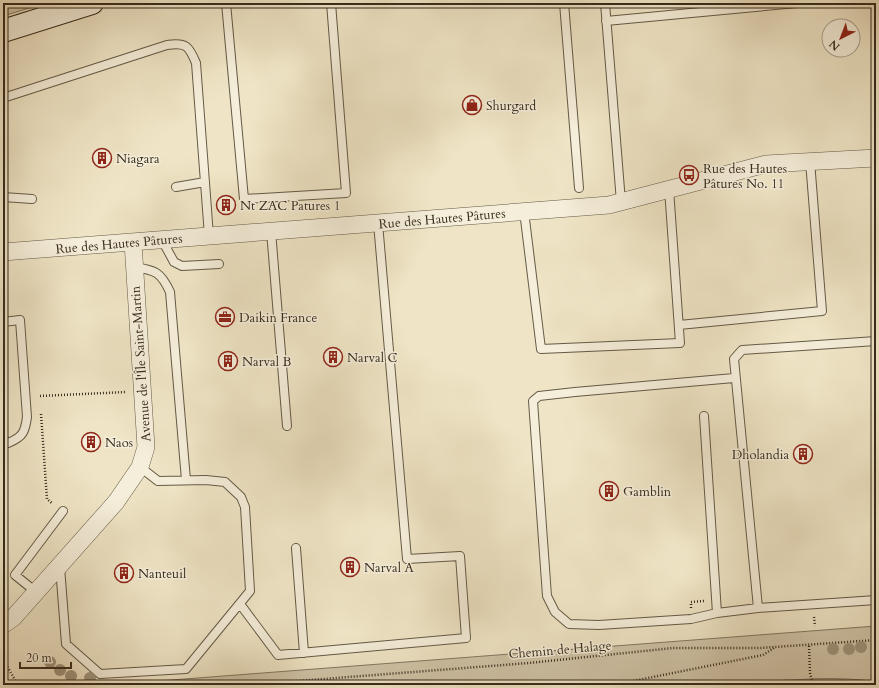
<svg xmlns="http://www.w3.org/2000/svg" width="879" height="688" font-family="Cardo,serif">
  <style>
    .green { fill: #d0c5a9; stroke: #837862 }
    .water { fill: #b0a68c; stroke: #7f755f }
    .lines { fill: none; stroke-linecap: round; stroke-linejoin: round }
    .shore { stroke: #736854; stroke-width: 1 }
    .service-casing { stroke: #645a46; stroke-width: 10 }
    .minor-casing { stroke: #645a46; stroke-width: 18 }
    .secondary-casing { stroke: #362b1c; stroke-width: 24 }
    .path { stroke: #362b1c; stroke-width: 2.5; stroke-dasharray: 1 2; stroke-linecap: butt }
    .service { stroke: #f5eeda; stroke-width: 8 }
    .minor { stroke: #f5eeda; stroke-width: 17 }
    .secondary { stroke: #f5eeda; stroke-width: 22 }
    .tree { fill: #9e947c }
    .labels { text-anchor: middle; stroke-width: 3; stroke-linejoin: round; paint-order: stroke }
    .poi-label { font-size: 13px; fill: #362b1c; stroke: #f5eeda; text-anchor: start }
    .street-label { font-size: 13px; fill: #362b1c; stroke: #f5eeda }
  </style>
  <rect width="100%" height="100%" fill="#efe5c6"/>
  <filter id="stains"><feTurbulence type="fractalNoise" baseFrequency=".005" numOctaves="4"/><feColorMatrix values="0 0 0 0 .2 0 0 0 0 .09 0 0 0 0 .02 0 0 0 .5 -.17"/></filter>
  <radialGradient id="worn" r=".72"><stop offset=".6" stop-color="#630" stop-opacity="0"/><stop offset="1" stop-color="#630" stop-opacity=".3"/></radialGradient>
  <path class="green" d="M22,3H46L3,16V9Z
    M876,626V682C838,676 796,678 758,685H106Z"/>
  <path class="water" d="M785,680H860L876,682V685H758Z"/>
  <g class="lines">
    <path class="shore" d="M779,685L859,684L869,685"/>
    <defs>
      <path id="service" d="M226,3L244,199L346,193L331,3
        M564,3L579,188
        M605,3L621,202
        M606,21L797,3
        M3,98L167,45C186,42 189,46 196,63L209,236
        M176,187L205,182
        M3,197L32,199
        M524,211L541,349L680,343L669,189
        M271,231L287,426
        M162,240L174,262L182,266L219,264
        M134,267C155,270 161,272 170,292L186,480
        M3,322L20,320L27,417C25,432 23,437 8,443L3,439
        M679,325L822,311L810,161
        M734,378L575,392L539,396L533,401L547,596L555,612L569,624L599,625L691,619L717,613L758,608L876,600
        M704,416L717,613
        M296,548L304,653
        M60,567L66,644L100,674L186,669L250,591L245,507L241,497L225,482L206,480L158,481L140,467
        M36,592L15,575L63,511
        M240,604L278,655L466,638L460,556L407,559L378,223
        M758,608L734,359L742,350L876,341"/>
      <path id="minor" d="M3,252L609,205L766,164L876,158
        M3,625L13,618L116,502L140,467L146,447L133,242"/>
      <path id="secondary" d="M3,31L92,3"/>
    </defs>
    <use href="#service" class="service-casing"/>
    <use href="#minor" class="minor-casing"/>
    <use href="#secondary" class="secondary-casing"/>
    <path class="path" d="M40,396L126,392
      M41,414L47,499L53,504
      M691,608V602L704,601
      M814,617L815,626
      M809,646L810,673L813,685
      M3,659L15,680L16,685
      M246,685L529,663L673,648H760L876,640
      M613,685L763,655L774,648"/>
    <use href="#service" class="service"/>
    <use href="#minor" class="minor"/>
    <use href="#secondary" class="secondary"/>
  </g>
  <g class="tree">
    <circle cx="861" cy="647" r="6"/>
    <circle cx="833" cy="649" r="6"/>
    <circle cx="849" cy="649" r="6"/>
    <circle cx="50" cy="662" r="6"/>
    <circle cx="60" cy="670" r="6"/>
    <circle cx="71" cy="676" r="6"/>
    <circle cx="90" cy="678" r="6"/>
  </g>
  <defs>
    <symbol id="shop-ring" viewBox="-11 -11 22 22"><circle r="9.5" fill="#f5eeda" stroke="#8f2418" stroke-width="1.5"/><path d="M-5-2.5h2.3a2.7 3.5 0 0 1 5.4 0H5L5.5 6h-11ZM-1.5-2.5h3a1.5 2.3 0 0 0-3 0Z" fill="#8f2418"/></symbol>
    <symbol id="building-ring" viewBox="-11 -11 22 22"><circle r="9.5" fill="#f5eeda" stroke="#8f2418" stroke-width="1.5"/><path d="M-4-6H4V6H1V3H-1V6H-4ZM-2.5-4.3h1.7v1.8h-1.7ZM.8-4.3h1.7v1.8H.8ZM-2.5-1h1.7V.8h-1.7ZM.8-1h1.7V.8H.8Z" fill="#8f2418"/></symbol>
    <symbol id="bus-ring" viewBox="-11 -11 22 22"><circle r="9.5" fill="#f5eeda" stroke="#8f2418" stroke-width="1.5"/><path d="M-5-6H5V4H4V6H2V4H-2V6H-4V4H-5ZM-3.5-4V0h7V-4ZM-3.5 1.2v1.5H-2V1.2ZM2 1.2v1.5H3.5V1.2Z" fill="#8f2418"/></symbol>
    <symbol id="office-ring" viewBox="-11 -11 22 22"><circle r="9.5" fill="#f5eeda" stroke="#8f2418" stroke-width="1.5"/><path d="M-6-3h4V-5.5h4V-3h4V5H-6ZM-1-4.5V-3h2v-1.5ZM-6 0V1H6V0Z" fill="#8f2418"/></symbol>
  </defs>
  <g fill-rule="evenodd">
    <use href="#shop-ring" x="461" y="94" width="22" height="22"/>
    <use href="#building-ring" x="91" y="147" width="22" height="22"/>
    <use href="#bus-ring" x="678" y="164" width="22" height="22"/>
    <use href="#building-ring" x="215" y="194" width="22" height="22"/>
    <use href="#office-ring" x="214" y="306" width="22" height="22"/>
    <use href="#building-ring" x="322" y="346" width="22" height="22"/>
    <use href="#building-ring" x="217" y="350" width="22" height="22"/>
    <use href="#building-ring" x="80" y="431" width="22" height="22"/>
    <use href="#building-ring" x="792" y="443" width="22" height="22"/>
    <use href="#building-ring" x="598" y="480" width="22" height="22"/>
    <use href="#building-ring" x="339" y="556" width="22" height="22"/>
    <use href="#building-ring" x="113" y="562" width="22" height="22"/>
  </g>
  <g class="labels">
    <g class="poi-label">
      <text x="486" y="110">Shurgard</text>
      <text x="116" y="163">Niagara</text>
      <text x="703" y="173">Rue des Hautes<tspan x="703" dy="15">Pâtures No. 11</tspan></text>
      <text x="240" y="210">Nt ZAC Patures 1</text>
      <text x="239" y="322">Daikin France</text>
      <text x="347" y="362">Narval C</text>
      <text x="242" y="366">Narval B</text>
      <text x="105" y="447">Naos</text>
      <text x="789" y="459" text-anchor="end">Dholandia</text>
      <text x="623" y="496">Gamblin</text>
      <text x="364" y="572">Narval A</text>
      <text x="138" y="578">Nanteuil</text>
    </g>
    <g class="street-label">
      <text transform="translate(442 218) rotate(-5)" y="5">Rue des Hautes Pâtures</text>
      <text transform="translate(119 243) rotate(-5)" y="5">Rue des Hautes Pâtures</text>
      <text transform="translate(140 364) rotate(-94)" y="5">Avenue de l'Île Saint-Martin</text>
      <text transform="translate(560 649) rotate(-5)" y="5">Chemin de Halage</text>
    </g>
  </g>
  <rect width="879" height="688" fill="none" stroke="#efe5c6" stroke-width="16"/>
  <rect x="4" y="4" width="871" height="680" fill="none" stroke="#362b1c" stroke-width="2"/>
  <rect x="8" y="8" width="863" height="672" fill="none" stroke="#362b1c"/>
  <g transform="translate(841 38) rotate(222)"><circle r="19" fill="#f5eeda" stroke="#a9a08e"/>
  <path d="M0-3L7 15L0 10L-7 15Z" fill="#8f2418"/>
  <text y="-6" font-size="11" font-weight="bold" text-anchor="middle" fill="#362b1c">N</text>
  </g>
  <path d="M20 662v6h51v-6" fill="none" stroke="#362b1c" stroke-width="2"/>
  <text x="26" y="662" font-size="12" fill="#362b1c" stroke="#f5eeda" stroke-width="3" paint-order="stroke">20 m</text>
  <rect width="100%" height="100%" filter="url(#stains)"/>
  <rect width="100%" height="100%" fill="url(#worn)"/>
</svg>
